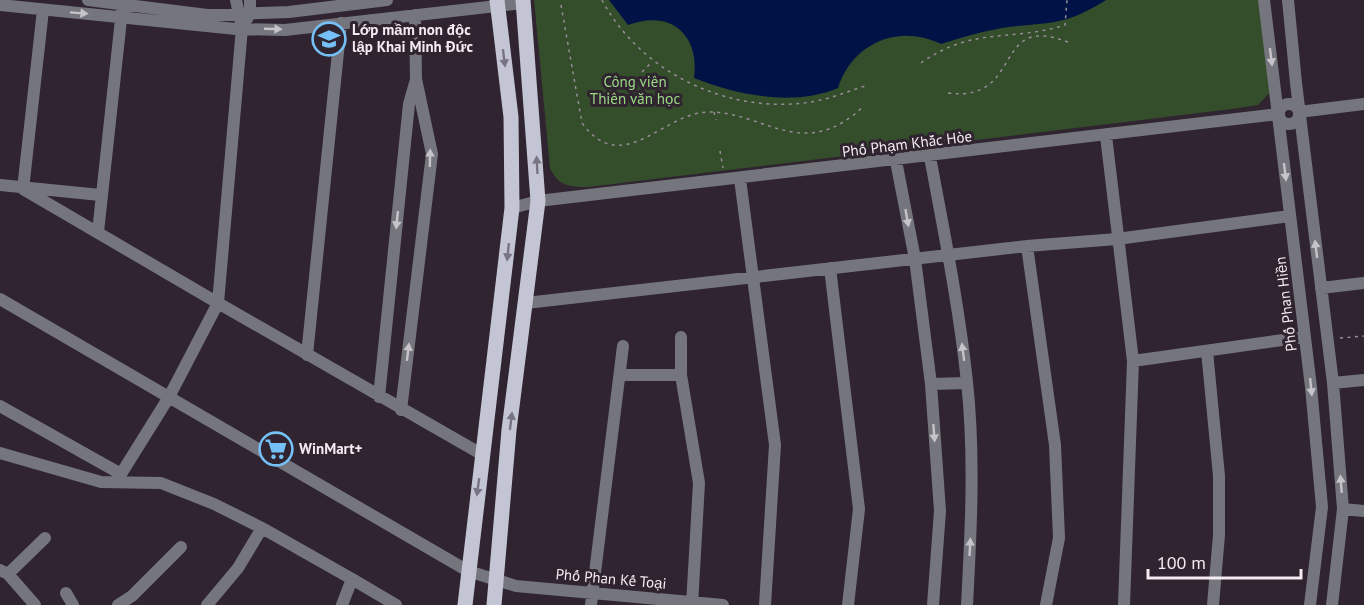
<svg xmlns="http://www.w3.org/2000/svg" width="1364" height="605" font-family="'PT Sans',sans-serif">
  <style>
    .green { fill: #344d2b }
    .water { fill: #011346 }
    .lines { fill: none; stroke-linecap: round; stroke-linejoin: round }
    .path { stroke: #978e97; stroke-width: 1.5; stroke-dasharray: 3 4.5; stroke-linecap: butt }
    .minor { stroke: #75767d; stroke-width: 12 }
    .major { stroke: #c3c5d4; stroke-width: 15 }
    .oneway { fill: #c7c3ca }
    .oneway2 { fill: #797482 }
    .labels { text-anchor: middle; stroke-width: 6; stroke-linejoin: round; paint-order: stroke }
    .poi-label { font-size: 15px; font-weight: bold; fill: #f3ecf3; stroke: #2f242f; text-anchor: start }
    .park-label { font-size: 15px; fill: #9bd884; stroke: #2f242f }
    .street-label { font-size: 15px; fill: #f3ecf3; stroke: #2f242f }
  </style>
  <rect width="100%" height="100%" fill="#2f242f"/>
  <path class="green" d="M534,0H1262L1275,87L1258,105L1232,109L588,187C569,187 558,186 550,168Z"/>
  <path class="water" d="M609,0H1106C1066,25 1054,22 1009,27C987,30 963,37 941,44C899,23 852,43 838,88C793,107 737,95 694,78C700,34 670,9 628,25Z"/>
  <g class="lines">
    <path class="path" d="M602,0C641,73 729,115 811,102C830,99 849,91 868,85
      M561,5L582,123C623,179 663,112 709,112C757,112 791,149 838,125C847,120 858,113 864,105
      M921,63C973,26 1012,42 1065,25L1067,0
      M642,72L652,62
      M948,93C1026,103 990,10 1070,43
      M714,112L716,120
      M720,151L723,168
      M1340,338L1364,336"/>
    <path class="minor" d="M88,0L207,15L289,12L387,0
      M236,0L242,28L218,303L483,455
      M1264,0L1311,387L1322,507L1310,605
      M1288,0L1296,83L1333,383L1343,509L1332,605
      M0,5L236,29L285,30L524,3
      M247,19L250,13V0
      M1279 114a10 10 0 1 1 20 0a10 10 0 1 1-20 0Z
      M1299,112L1364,104
      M1106,136L1133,361L1124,605
      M930,157C944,232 959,306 967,382C975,456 971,531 967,605
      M896,161L915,259L931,384L940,511L933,605
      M740,179L775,445L765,605
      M0,185L100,195
      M512,208L538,201L1278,114
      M98,232L122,10
      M1027,246L1055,445L1059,538L1046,605
      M830,268L859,509L848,605
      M1321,288L1364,283
      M0,299L468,571L516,586L723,605
      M526,303L1027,246L1117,239L1290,216
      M1207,351L1219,476V535L1213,605
      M307,355L341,23
      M1133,361L1304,337
      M620,375H681V337
      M681,375L699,483L692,605
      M1333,383L1364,380
      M931,384L967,383
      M379,397L409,104L415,83
      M0,406L121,474L169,397L218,303L23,189L43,10
      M401,410L432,154L416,79L415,15
      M0,453L101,482L161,483L214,504L262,528L352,579L342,605
      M1343,509L1364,511
      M0,570L8,574L35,605
      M8,574L45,538
      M352,579L396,605
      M66,593L73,605
      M118,605L132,596L181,547
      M207,605L238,568L262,528
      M591,605L623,346"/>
    <path class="major" d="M465,605L512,208L511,117L497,0
      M494,605L509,430L538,201L523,0"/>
  </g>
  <defs><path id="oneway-solid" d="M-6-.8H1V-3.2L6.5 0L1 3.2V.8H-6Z" transform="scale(1.5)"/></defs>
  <g class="oneway">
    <use href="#oneway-solid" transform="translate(79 13) rotate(4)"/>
    <use href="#oneway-solid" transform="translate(273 29) rotate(2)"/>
    <use href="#oneway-solid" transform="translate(1271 57) rotate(83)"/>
    <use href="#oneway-solid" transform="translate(430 158) rotate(-89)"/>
    <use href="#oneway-solid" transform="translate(1285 172) rotate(83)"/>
    <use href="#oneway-solid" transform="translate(907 218) rotate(80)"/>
    <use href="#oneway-solid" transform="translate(397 220) rotate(96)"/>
    <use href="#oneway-solid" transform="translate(1316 249) rotate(-97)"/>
    <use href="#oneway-solid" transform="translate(408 352) rotate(-83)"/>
    <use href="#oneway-solid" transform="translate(963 352) rotate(-98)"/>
    <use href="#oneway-solid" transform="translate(1311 387) rotate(84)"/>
    <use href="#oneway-solid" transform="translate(934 433) rotate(86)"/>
    <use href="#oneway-solid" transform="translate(1341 484) rotate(-95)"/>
    <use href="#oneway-solid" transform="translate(970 547) rotate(-87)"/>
  </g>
  <g class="oneway2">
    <use href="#oneway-solid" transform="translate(504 58) rotate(83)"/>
    <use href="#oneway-solid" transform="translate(537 165) rotate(-93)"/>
    <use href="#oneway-solid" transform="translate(508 252) rotate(96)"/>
    <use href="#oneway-solid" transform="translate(511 421) rotate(-83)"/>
    <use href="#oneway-solid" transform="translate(478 487) rotate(98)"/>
  </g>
  <defs>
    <symbol id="school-ring" viewBox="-11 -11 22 22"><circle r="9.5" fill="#2f242f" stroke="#75c0f6" stroke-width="1.5"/><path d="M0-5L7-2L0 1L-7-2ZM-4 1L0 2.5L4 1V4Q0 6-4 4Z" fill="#75c0f6"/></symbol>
    <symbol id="supermarket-ring" viewBox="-11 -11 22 22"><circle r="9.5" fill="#2f242f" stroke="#75c0f6" stroke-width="1.5"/><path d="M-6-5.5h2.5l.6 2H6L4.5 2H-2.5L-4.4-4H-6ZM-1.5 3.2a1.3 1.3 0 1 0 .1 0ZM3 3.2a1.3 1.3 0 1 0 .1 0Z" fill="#75c0f6"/></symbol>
  </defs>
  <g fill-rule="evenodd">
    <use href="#school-ring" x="310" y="20" width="38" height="38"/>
    <use href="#supermarket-ring" x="257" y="430" width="38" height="38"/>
  </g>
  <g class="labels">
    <g class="poi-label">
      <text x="352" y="35">Lớp mầm non độc<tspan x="352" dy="17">lập Khai Minh Đức</tspan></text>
      <text x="299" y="454">WinMart+</text>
    </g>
    <g class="park-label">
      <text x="635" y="87">Công viên<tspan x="635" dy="17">Thiên văn học</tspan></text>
    </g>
    <g class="street-label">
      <text transform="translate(907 144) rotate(-7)" y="5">Phố Phạm Khắc Hòe</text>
      <text transform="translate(1286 304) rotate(-97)" y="5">Phố Phan Hiền</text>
      <text transform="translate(611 579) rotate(5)" y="5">Phố Phan Kế Toại</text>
    </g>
  </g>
  <path d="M1148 569v9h153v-9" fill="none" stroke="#f3ecf3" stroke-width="3"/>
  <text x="1157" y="569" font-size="18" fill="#f3ecf3" stroke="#2f242f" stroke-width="4.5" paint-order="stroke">100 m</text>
</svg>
